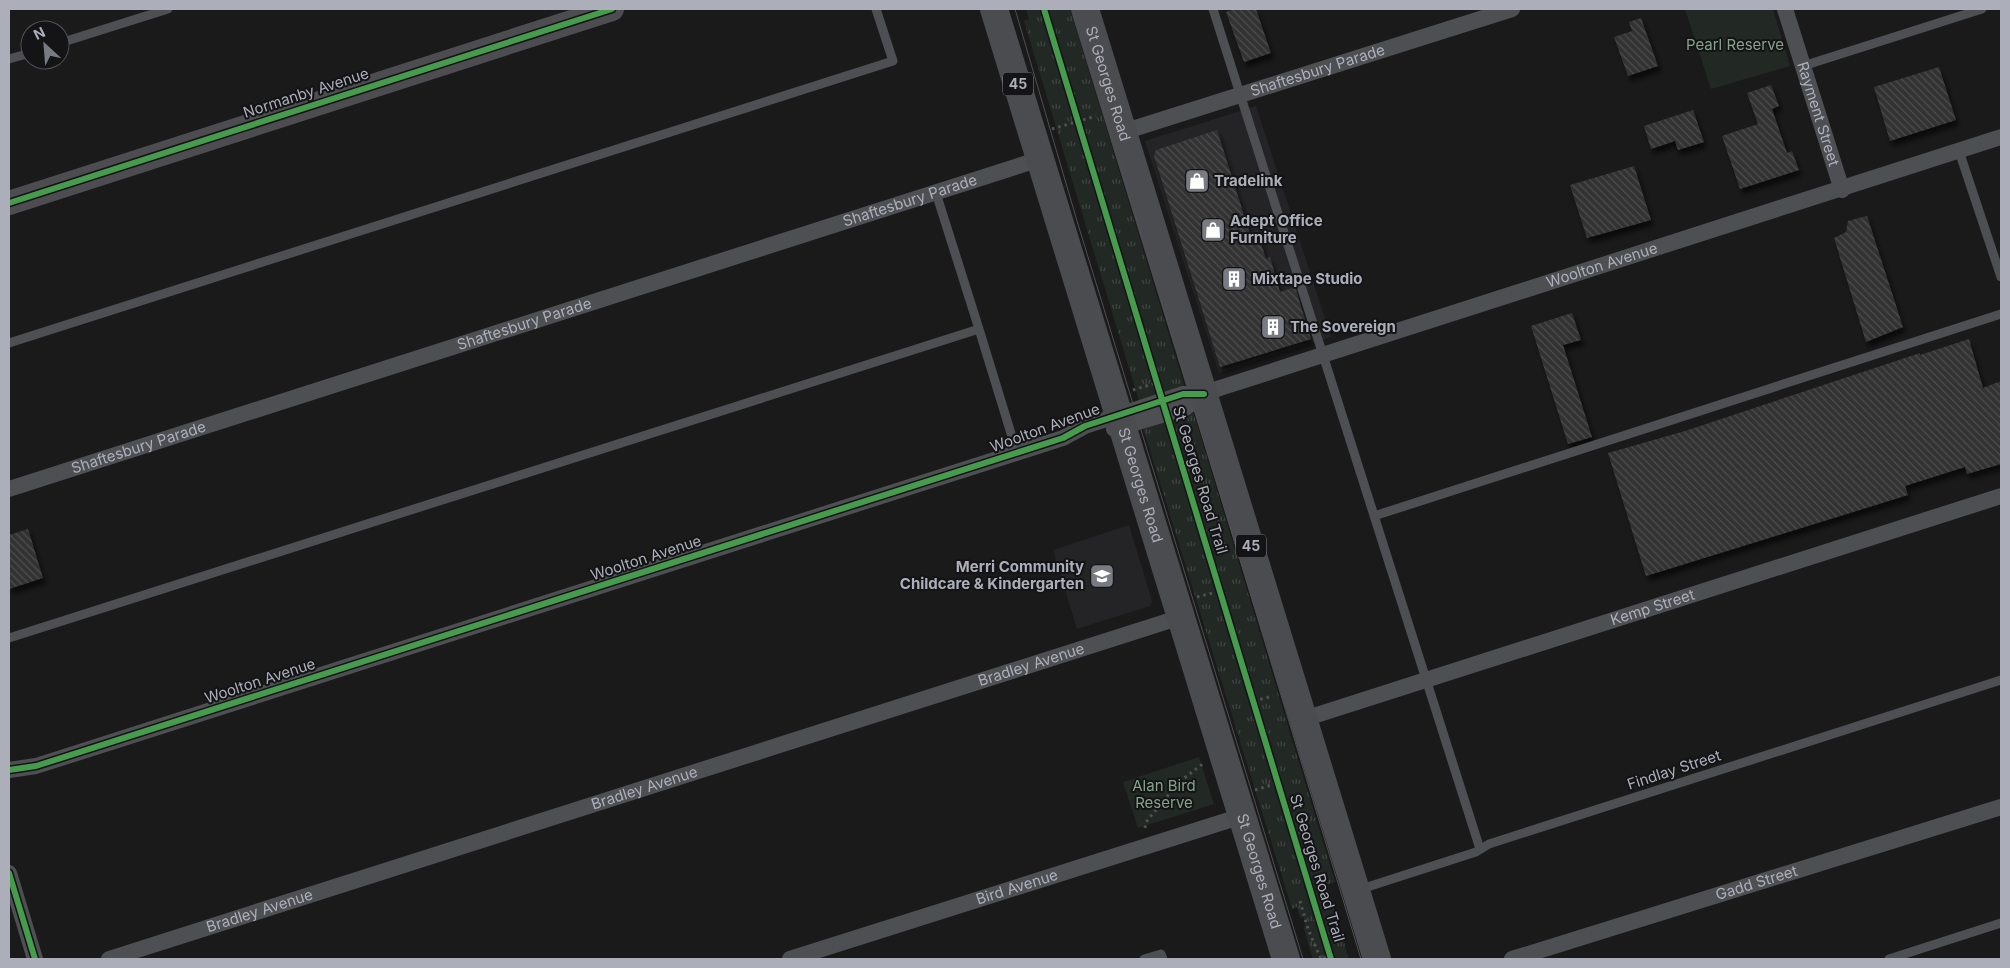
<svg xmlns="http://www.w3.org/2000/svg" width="2010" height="968" font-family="Inter,sans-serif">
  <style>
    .built { fill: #242426 }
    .grass { fill: url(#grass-tufts) }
    .green { fill: #222924 }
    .building { fill: url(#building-back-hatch); filter: url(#shadow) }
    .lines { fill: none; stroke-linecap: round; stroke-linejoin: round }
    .path { stroke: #505154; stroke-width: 3; stroke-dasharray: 2.5 4; stroke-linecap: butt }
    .service { stroke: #4e4f53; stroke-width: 9 }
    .minor { stroke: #4e4f53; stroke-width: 16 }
    .secondary { stroke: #4d4d51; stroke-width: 24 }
    .trunk { stroke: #4b4c4f; stroke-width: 28 }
    .tram { stroke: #4f5053; stroke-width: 1 }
    .cycleway-casing { stroke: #141416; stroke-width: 9 }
    .cycleway { stroke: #469c4c; stroke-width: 6 }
    .labels { text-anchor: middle; stroke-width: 4; stroke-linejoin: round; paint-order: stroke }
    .shield { fill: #141416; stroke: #7e8089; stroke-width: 1 }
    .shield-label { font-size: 14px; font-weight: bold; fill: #acafba }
    .park-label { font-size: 15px; fill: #85a389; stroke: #141416 }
    .street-label { font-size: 15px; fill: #acafba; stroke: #141416 }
    .poi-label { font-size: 15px; font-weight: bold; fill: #acafba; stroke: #141416; text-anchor: start }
  </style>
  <defs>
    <pattern id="grass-tufts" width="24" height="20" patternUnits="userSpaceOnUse" patternTransform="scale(1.25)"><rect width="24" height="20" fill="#222924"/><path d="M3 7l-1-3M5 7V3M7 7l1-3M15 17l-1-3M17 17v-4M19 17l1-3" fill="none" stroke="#3f4642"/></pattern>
    <pattern id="building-back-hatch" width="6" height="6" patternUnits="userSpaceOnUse" patternTransform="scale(1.25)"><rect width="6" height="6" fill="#323232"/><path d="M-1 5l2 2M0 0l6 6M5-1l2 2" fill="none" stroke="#4d4d4e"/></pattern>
    <filter id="shadow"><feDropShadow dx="3" dy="5.5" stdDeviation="2.5" flood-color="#0009"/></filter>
  </defs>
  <rect width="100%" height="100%" fill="#1a1a1a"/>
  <path class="built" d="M1256,106L1331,337L1219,373L1145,141Z
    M1129,525L1152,601L1150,606L1077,629L1053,550Z"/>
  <path class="grass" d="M1026,9H1070L1185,388L1139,401L1024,21L1029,19Z
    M1193,411L1335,882L1327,885L1349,959H1313L1304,929L1305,925L1303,917L1300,918L1297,907L1292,909L1143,428Z"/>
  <path class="green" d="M1685,9H1773L1790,66L1711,89Z
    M1199,757L1214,804L1138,828L1123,782Z"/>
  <path class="building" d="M1235,9H1256L1271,53L1244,62L1226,12Z
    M1641,18L1658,66L1628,76L1614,37L1632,31L1629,22Z
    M1939,67L1956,120L1890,141L1874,87Z
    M1771,85L1779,106L1772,109L1787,153L1792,151L1799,170L1740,189L1722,136L1758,124L1747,93Z
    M1693,110L1704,142L1678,150L1675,141L1651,149L1644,126Z
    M1217,130L1250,234L1257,231L1266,259L1270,257L1280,292L1295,287L1311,339L1220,367L1154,156L1156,150Z
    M1634,166L1651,220L1587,238L1570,185Z
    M1867,216L1903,327L1866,342L1834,238L1846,232L1848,221Z
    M1572,313L1581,340L1563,345L1592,437L1568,444L1531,326Z
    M1969,339L1983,388L2001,381V464L1967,474L1965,467L1905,486L1908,495L1646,576L1608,453L1685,431L1920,353V355Z
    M28,529L43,578L9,589V535Z"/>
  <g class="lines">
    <path class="path" d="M1052,129L1096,116
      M1133,390L1156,383
      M1197,597L1220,591
      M1254,701L1273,696
      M1255,790L1278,783
      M1145,828L1146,822L1179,782L1204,763
      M1300,901L1308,929L1321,959L1330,956"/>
    <path class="service" d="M1213,9L1480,849
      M60,43L168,9
      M9,59L30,53
      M1803,66L1982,9
      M1959,151L2001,277
      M936,193L979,329
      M9,343L893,61L876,9
      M1374,516L2001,314
      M9,638L979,329L1017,453
      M1358,890L1476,852L1489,844L2001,680
      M1144,959L1161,954L1163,959
      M1889,959L2001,923"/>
    <g class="minor">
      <path id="s1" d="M1785,9L1842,190"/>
      <path id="s2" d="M1123,132L1512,9"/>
      <path id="s3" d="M1114,429L1185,408L1204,394L1220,388L2001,137"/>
      <path id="s4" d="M9,489L1040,159"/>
      <path id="s5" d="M1304,719L2001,496"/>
      <path d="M9,770L36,766L1063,438L1085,426L1183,394H1204"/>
      <path d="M9,873L35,959"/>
      <path id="s6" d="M109,959L1181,617"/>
      <path id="s7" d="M790,959L1242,816"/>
      <path id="s8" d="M1512,959L2001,807"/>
    </g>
    <path class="secondary" d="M9,203L612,9"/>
    <g class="trunk">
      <path id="s9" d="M994,9L1286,959"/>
      <path id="s10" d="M1085,9L1377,959"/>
    </g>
    <path class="tram" d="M1015,9L1077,221L1303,959
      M1073,9L1361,959"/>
    <defs>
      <path id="cycleway" d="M1044,9L1331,959
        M9,203L612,9
        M9,770L36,766L1063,438L1085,426L1183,394H1204
        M9,873L35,959"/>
    </defs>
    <use href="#cycleway" class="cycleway-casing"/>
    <use href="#cycleway" class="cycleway"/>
  </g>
  <defs>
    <symbol id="shop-square" viewBox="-11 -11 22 22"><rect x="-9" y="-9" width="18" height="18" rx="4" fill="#797b82" stroke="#141416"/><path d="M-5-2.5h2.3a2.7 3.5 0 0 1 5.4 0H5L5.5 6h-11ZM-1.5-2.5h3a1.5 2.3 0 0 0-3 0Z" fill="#fff"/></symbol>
    <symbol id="building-square" viewBox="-11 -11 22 22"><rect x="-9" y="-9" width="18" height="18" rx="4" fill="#797b82" stroke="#141416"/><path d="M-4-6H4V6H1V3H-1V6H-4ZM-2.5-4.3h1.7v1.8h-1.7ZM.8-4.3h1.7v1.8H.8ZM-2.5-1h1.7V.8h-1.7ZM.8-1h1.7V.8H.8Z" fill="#fff"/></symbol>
    <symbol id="school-square" viewBox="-11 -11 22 22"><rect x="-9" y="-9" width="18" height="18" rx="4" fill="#797b82" stroke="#141416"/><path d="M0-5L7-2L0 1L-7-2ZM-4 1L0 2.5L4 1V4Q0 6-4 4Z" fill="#fff"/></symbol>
  </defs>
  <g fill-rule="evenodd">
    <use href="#shop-square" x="1183" y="167" width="28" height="28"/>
    <use href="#shop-square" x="1199" y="216" width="28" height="28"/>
    <use href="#building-square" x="1220" y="265" width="28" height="28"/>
    <use href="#building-square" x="1259" y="313" width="28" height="28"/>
    <use href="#school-square" x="1088" y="562" width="28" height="28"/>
  </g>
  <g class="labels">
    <g class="shield">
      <rect x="1003" y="72.5" width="30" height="23" rx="4"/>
      <rect x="1236" y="534.5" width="30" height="23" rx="4"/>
    </g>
    <g class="shield-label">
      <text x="1018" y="89">45</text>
      <text x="1251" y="551">45</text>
    </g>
    <g class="park-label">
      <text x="1735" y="50">Pearl Reserve</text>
      <text x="1164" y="791">Alan Bird<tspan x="1164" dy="17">Reserve</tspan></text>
    </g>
    <g class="street-label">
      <text dy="5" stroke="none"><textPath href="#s2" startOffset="204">Shaftesbury Parade</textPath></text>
      <text dy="5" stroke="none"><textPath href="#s10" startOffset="78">St Georges Road</textPath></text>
      <text transform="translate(306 93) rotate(-18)" y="5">Normanby Avenue</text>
      <text dy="5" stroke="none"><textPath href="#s1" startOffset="110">Rayment Street</textPath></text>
      <text dy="5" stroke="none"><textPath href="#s4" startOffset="946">Shaftesbury Parade</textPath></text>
      <text dy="5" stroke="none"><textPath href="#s3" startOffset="516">Woolton Avenue</textPath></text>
      <text dy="5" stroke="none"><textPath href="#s4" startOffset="541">Shaftesbury Parade</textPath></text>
      <text transform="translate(1045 428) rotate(-20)" y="5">Woolton Avenue</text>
      <text dy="5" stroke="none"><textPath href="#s4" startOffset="136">Shaftesbury Parade</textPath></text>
      <text transform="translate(1200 480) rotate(73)" y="5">St Georges Road Trail</text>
      <text dy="5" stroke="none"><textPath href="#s9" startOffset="498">St Georges Road</textPath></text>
      <text transform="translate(646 558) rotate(-18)" y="5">Woolton Avenue</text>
      <text dy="5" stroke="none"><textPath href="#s5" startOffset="366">Kemp Street</textPath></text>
      <text dy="5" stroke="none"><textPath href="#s6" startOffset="968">Bradley Avenue</textPath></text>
      <text transform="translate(260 681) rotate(-18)" y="5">Woolton Avenue</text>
      <text transform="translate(1674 770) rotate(-18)" y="5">Findlay Street</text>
      <text dy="5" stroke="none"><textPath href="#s6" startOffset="562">Bradley Avenue</textPath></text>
      <text transform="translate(1317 868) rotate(73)" y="5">St Georges Road Trail</text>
      <text dy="5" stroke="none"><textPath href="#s9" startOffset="902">St Georges Road</textPath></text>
      <text dy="5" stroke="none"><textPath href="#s8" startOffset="256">Gadd Street</textPath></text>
      <text dy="5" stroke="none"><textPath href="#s7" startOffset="238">Bird Avenue</textPath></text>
      <text dy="5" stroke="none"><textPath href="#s6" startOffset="158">Bradley Avenue</textPath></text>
    </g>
    <g class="poi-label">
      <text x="1214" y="186">Tradelink</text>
      <text x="1230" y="226">Adept Office<tspan x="1230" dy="17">Furniture</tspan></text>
      <text x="1252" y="284">Mixtape Studio</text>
      <text x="1290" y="332">The Sovereign</text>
      <text x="1084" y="572" text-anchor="end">Merri Community<tspan x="1084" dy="17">Childcare &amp; Kindergarten</tspan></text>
    </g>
  </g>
  <rect width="2010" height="968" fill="none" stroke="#acafba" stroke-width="20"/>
  <g transform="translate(45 45) rotate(334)"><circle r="24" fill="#141416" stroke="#515258"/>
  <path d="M0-4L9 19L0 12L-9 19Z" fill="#797b82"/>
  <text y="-8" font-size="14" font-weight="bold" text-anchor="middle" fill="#acafba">N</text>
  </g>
</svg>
